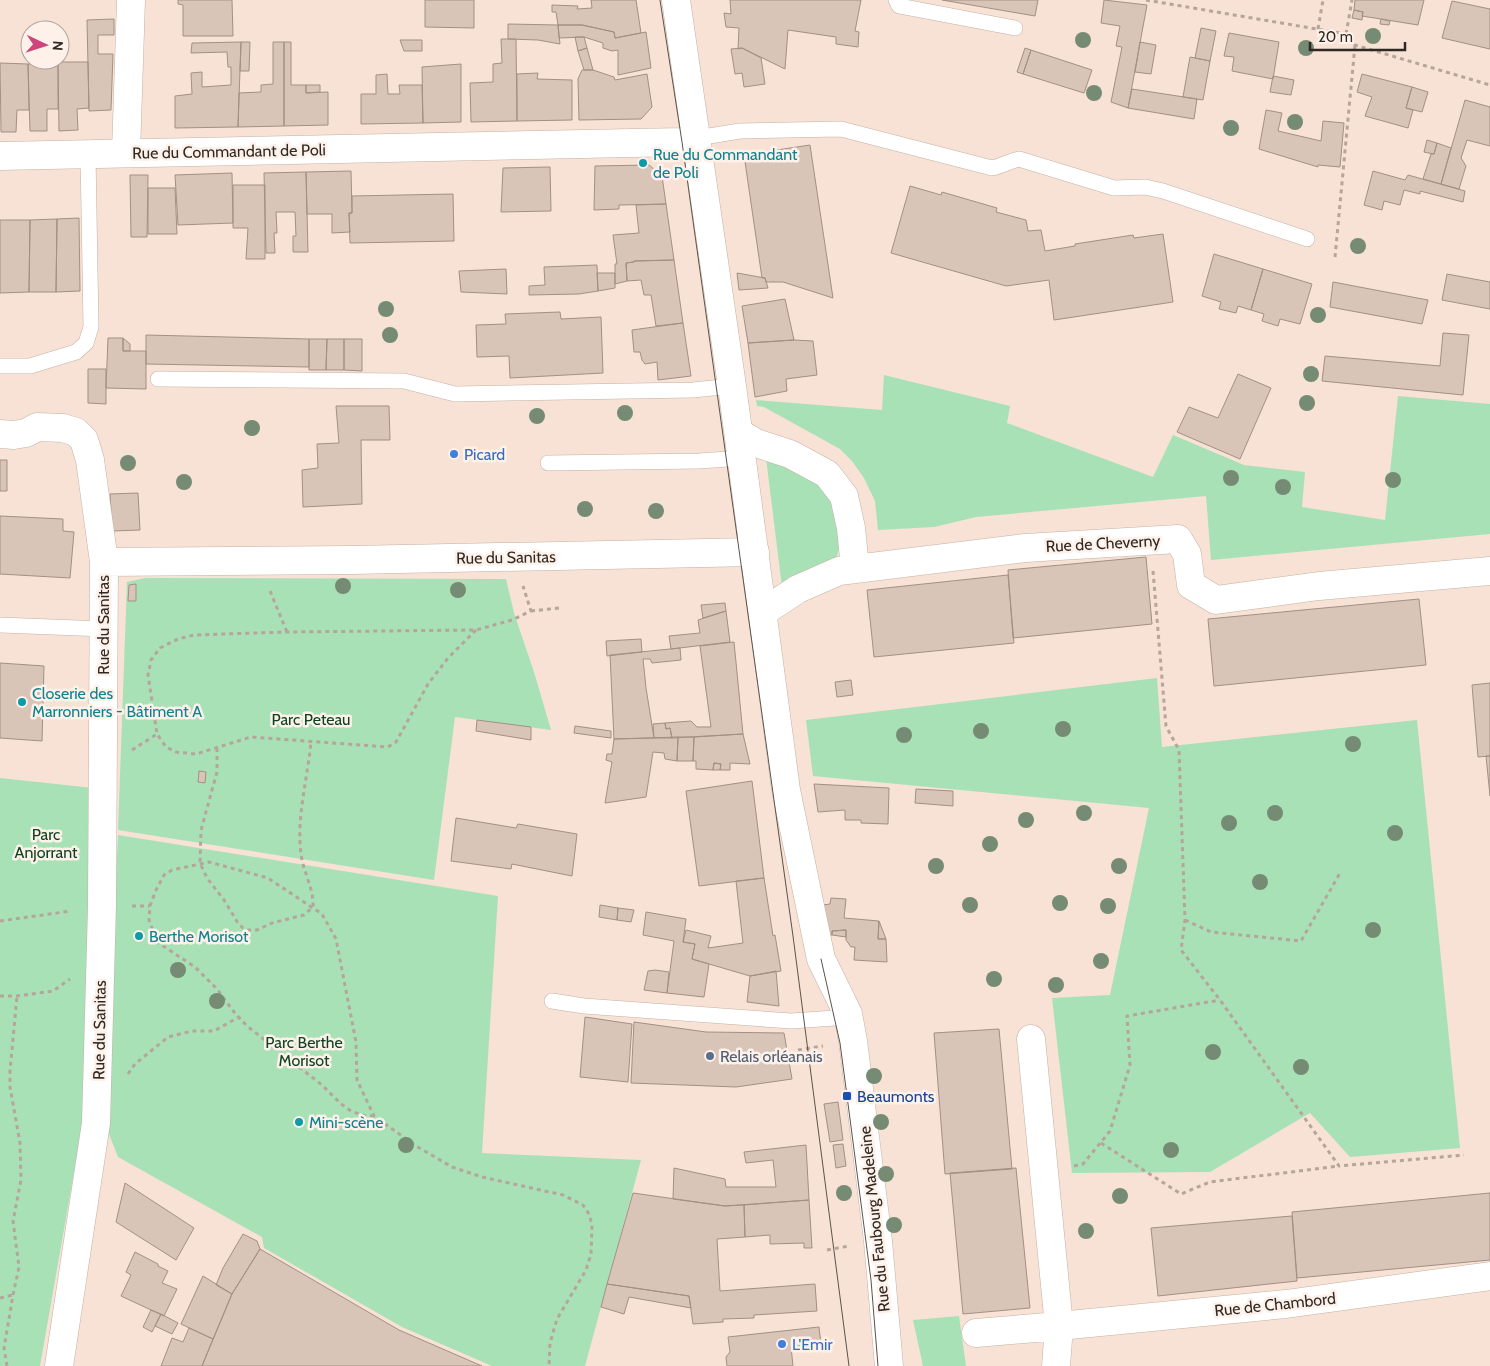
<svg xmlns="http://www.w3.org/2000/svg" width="1490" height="1366" font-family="Cabin,sans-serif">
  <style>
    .green { fill: #a8e1b6 }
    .building { fill: #d9c4b8; stroke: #a38f84 }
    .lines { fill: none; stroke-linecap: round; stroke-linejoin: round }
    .service-casing { stroke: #c4b1a4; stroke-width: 16 }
    .minor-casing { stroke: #c4b1a4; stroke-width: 29 }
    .tertiary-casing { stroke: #c4b1a4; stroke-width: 29 }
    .path { stroke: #b5a59a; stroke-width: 3; stroke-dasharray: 4 4; stroke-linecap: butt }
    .service { stroke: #fff; stroke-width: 15 }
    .minor { stroke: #fff; stroke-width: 28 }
    .tertiary { stroke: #fff; stroke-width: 28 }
    .tram { stroke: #5c524b; stroke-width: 1 }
    .tree { fill: #768b73 }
    .culture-dot { fill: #0f9aa8; stroke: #fef1e9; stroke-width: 2 }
    .shop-dot { fill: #3f7fe0; stroke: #fef1e9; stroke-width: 2 }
    .service-dot { fill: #5c6f8a; stroke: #fef1e9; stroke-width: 2 }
    .transit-dot { fill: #1a4fb4; stroke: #fef1e9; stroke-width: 2 }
    .labels { text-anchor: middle; stroke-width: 5; stroke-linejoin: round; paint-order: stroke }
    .street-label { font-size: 16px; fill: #2f2823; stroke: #fef1e9 }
    .culture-label { font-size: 16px; fill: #0d838f; stroke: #fef1e9; text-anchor: start }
    .shop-label { font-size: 16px; fill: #366cbe; stroke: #fef1e9; text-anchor: start }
    .park-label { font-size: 16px; fill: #0d4322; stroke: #fef1e9 }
    .service-label { font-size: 16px; fill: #4e5e75; stroke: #fef1e9; text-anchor: start }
    .transit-label { font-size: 16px; fill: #164399; stroke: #fef1e9; text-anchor: start }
  </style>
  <rect width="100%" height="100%" fill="#f7e2d5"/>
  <path class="green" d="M884,375L1010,406L1007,423L1153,477L1173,435L1244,465L1305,472L1302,507L1385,520L1398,396L1490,404V534L1211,560L1206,496L976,517L934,527L878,530L875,501L864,478L852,461L840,449L764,407L757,406L756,400L882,410Z
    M766,458L825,488L836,504L841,542L836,559L782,587Z
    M145,578L506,579L514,613L534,672L551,730L455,717L434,880L118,830L127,582Z
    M1157,678L1162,747L1417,720L1460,1148L1350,1157L1310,1113L1210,1172L1072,1173L1052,998L1110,995L1149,808L813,776L806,720Z
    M0,778L93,788L87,1098L40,1366H0Z
    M118,835L498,896L482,1153L641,1160L585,1366H492L402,1327L264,1248L262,1237L118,1157L104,1121Z
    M959,1316L966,1366H923L913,1320Z"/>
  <path class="building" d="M178,0H232L233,36H183V5L178,4Z
    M425,0H474V28L425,27Z
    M591,0H636L641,33L615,38L614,32L582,25H558L556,12H552V5L578,6L577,9L592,8Z
    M730,0H861L855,31L859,32L858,47L836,44V37L788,30L785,69L742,48L738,49L739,28L726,27L724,13L731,14Z
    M942,0H1038L1035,16Z
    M1104,0L1147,5L1128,108L1111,102L1122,47L1116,46L1120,26L1101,23Z
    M1355,0H1424L1418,25L1362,16L1363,12L1354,10Z
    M1452,1L1490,9V49L1442,38Z
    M1354,10L1363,12L1362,20L1352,18Z
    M114,19V35H98V54H113L111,110L89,111L87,20Z
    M1381,19L1390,21L1389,25L1380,24Z
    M508,24L558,25L560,44L538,40L508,39Z
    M558,25H582L614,32L615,38L646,32L651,68L618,75V50L612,51L603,48V43L584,37L559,38Z
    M1201,28L1216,31L1210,61L1195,58Z
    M1229,33L1279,42L1273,79L1232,71L1234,57L1224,56Z
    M575,37H584L587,48L578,51Z
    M501,39H516L517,121L471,122L470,83L493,82V64L502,63Z
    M400,40H422V51H404Z
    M241,42L238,127L175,128V96L192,94L191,73L202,72V87L231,85V67H228L227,52L191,53L192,43Z
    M241,42H250L249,71H240Z
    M273,42H284V126L238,127L239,93L261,92V85L273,84Z
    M284,42H291V85H306V93L328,92V125L284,126Z
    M1140,42L1156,45L1151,74L1135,72Z
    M587,48L593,70H584L578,51Z
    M742,48L761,58L765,84L744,87L742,73L735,74L731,49Z
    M1025,48L1031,50L1023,74L1017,72Z
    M1031,50L1092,70L1084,93L1023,74Z
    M1190,57L1210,61L1203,100L1183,97Z
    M58,62V109H47V131H30L28,64Z
    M58,62H88L89,108L77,109L78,130L59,131Z
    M0,63L28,64L29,110H17L16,132H1Z
    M461,64V122L423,123L422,67Z
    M582,70H593L614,77L615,80L647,74L652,107L641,119L579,120L578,79Z
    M538,73L537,79L572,80V120L517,121V74Z
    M387,74L388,94H400L399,85H422L423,123L361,124V94H376V75Z
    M1362,74L1412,87L1406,108L1413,110L1408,128L1365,116L1372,97L1357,92Z
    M1273,76L1294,80L1291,95L1270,92Z
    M306,85H320V92L306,93Z
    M1412,87L1428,92L1422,112L1406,108Z
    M1132,89L1197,99L1194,119L1128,108Z
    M1465,100L1490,107V146L1467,140L1461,158L1466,166L1459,189L1441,184Z
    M1266,110L1282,113L1278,131L1321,141L1323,121L1344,123L1340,167L1318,165V167L1259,149Z
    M1427,140L1437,143L1434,154L1424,152Z
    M1437,143L1451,148L1441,184L1423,179L1431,154H1434Z
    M810,145L833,298L783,282H766L765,278H762L744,155Z
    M649,165L662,176L666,204L619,205V209L594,210L595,166Z
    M550,167L551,211L501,212L503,168Z
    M351,171L352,213H349L350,232L332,233V214H307L306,172Z
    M1373,171L1405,180L1408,175L1465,191L1463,202L1420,191V194L1404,190L1400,205L1384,201L1382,210L1364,205Z
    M306,172L308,252H293V236H296L295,212H276L277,233H274L275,253H266L264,173Z
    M232,173L233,223L178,225L175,175Z
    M130,175H148L147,237H131Z
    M233,185H265V259H246L248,228H233Z
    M910,186L941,195L942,192L997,208L996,212L1026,220L1028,231L1041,230L1045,251L1075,246V244L1133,235L1134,238L1163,234L1173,302L1054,320L1049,280L1006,286L891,253Z
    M148,188H175L177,234H148Z
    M453,194L454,241L350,243L349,213H352V196Z
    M666,204L674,260L634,261V262L626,263L627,281L615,284V264H617L613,235L639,233L636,205Z
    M79,218L80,291L56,292L57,219Z
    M57,219L56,292H29L30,220Z
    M0,220H30L29,292L0,293Z
    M1214,254L1263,269L1251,310L1238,306L1236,313L1219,309L1221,302L1202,296Z
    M674,260L683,323L656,326L651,295H644L641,280L627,281L626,263L634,262V261Z
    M597,265L598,291L579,294L529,295V286L545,285L544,267Z
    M506,269L507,294L461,292L459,271Z
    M1263,269L1312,284L1300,324L1280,319L1278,326L1262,321L1264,314L1251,310Z
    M597,273H615V288L598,291Z
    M737,273L765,278L768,288L739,290Z
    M1447,274L1490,282V309L1442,300Z
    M1333,282L1428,300L1422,324L1330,307Z
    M785,299L794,340L748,343L742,306Z
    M560,312L561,319L601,317L603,373L510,378L509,356L477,357L476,325L506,324L505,314Z
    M683,323L691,376L658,380L657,362L645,364L642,360L640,352H634L632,330Z
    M1443,333L1469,335L1463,395L1322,381L1325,356L1440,366Z
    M146,335L309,339V367L146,364Z
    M108,338H123V351H146V389L106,388Z
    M123,338L130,344V351H123Z
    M309,339H327L326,370H309Z
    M327,339H344V370H326Z
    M344,339H362V371L344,370Z
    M794,340L813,341L817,375L786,379L787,391L755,397L748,343Z
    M88,369H106V404L88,403Z
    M1238,374L1271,388L1240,459L1177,432L1189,407L1218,418Z
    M336,406H389L390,440H361L362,504L303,507L302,470L318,468L317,444L339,443Z
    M0,460H7V491H0Z
    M138,493L140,530L112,531L110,494Z
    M0,516L63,519V531L74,532L70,578L0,574Z
    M1146,557L1152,624L1013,638L1008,570Z
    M1008,575L1014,643L874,657L867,590Z
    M136,584V601H128L129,585Z
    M1419,599L1426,665L1214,686L1208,619Z
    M725,603L726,611L703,618L701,605Z
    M726,611L730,642L671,649L669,636L700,633L698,620Z
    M641,639L642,652L607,656L606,641Z
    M734,642L743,734L672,738L670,728L666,729L665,723L691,721L697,727H711L700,646Z
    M680,648L681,660L652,663L650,659H643L646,688L654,738L614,739L610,655Z
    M0,663L44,666L42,741L0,738Z
    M851,680L853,695L837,697L835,682Z
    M1490,683V756L1478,757L1472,685Z
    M477,720L531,727V740L476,731Z
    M665,723L666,729L670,728L672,738H654L653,724Z
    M575,726L611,731V738L574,733Z
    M743,734L750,764L730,763V770H720L721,764L714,763L713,770L696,769V761H693L694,737Z
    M678,737L677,761L665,759L664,753L653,752L646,797L605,803L612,762L606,760L607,754H612L614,739Z
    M678,737H694L693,761H677Z
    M1486,756H1490V796Z
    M714,763L721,764L720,770H713Z
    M199,771L206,772L205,783L198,782Z
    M752,781L764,878L699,886L686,791Z
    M814,784L889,788L888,824L861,823V820H845V810L818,812Z
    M916,789L953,791V806L915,803Z
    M456,818L516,828L518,824L577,834L572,876L512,864L511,869L451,861Z
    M764,878L773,936L775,935L781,971L750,976L692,959L695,944L683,942L686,930L711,936L708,948L743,943L736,881Z
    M831,898L846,899L844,918L879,921L878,939H886L887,962L854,960L855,947H851L846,940V930L832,931V935L820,936L816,906L830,904Z
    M600,905L618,908L617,920L599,917Z
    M618,908L634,910L631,922L617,920Z
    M646,912L686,919L683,942L695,944L692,959L709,964L704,997L667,993L674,941L643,935Z
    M879,921L886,939H878Z
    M846,930V937L832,935V931Z
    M655,970L669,972L667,993L644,990L648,971Z
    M776,971L779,1006L747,1002L750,976Z
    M585,1017L632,1024L628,1082L580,1077Z
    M634,1022L706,1032L784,1033L792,1079L736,1087L631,1083Z
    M999,1029L1012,1169L945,1174L934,1033Z
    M838,1102L843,1140L830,1142L824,1104Z
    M843,1144L846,1166L836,1168L833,1145Z
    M806,1145L809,1200L725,1206L673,1199L674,1168L725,1179L726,1187H776L773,1160L746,1163L744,1152Z
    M1016,1168L1030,1308L963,1314L950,1173Z
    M125,1183L194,1228L176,1260L116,1222Z
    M633,1193L725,1206L744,1205L745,1237L717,1239L720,1291L815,1284L817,1311L754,1315V1318L723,1319V1322L693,1324L689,1296L607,1284Z
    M1490,1193V1260L1297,1278L1292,1212Z
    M809,1200L812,1248H804V1243L770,1244V1235L745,1237L744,1205Z
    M1292,1216L1297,1281L1158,1296L1151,1228Z
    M243,1234L257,1241L260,1249L232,1294L216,1285L223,1268Z
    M260,1249L399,1330L482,1366H202L232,1294Z
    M135,1252L158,1264V1266L168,1271L162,1283L177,1289L164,1316L121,1296L131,1275L126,1272Z
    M203,1276L232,1294L213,1339L181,1324Z
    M607,1284L689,1296L691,1308L629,1297L624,1314L601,1307Z
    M151,1310L161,1314L152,1332L143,1327Z
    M161,1314L178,1323L172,1334L155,1326Z
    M819,1327L821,1344L791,1347L793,1366H727L726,1357L730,1352L728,1337Z
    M189,1328L213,1339L202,1366H161L172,1338L183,1342Z"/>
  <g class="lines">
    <defs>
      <path id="service" d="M896,0L899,6L1015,28
        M697,138L740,131L841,129L992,168C1002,166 1009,161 1019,159L1114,188L1145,187L1163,191L1307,239
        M0,366H30L76,352L86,343L91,327L88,154
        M158,379L404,381L455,394L693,390L732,386
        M548,463L699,461L742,458
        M0,625L104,629
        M552,1001L584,1006L791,1021L835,1018L848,1014"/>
      <path id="minor" d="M126,153L131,0
        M0,156L682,142L697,138
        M739,433L756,443L790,454L827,474L844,496L851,528L855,568
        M0,434L14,435L26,433L37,427L63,428L76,432L84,440L90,460L104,562L102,906L96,1123L59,1366
        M104,562L352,560L755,552
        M763,612L798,589L839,571L1025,548L1178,539L1187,554L1191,585L1216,600L1319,586L1490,571
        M976,1333L1059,1326L1031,1039
        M1056,1366L1059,1326L1286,1304L1490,1276"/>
      <path id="tertiary" d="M676,0L732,386L786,790L821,959L848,1014L853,1041L878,1241L889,1366"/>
    </defs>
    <use href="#service" class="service-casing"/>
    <use href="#minor" class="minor-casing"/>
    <use href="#tertiary" class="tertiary-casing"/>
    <path class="path" d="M1146,0L1346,34L1355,45L1490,85
      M1318,29L1323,0
      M1346,34L1352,0
      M1335,257L1355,45
      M1153,571L1166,726L1179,750L1185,920L1181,950L1220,1000L1339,1166L1464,1155
      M270,591L287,632
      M531,611L559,608
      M476,630L448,658L428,684L396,742L388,747L251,737L196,754L176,752L166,747L157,734L148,675L151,660L160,648L178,639L194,635L287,632L476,630L512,620L531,611L523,586
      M217,748V772L201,830L200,863L207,878L224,900L238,923L243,928L248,930H257L272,923L304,915L313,907C314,888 303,872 301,854C296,818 308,777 311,741
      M132,750L157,734
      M132,906H150
      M1185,920L1211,932L1301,941L1340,873
      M0,921L71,911
      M0,996H17L53,991L70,979
      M798,1050L823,1046
      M128,1074L135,1064L168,1037L192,1031H214L239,1017
      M374,1116H365L351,1111L341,1104L322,1085L247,1026L234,1012L217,989L195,967L157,942L149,920L150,906L156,890L164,875L172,870L209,862L268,878L322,914L336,939L356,1042L357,1080L374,1116L416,1146L452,1167L482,1177L563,1195L583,1205L589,1214L592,1225L591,1254L586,1270L557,1319L550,1343L549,1366
      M1101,1143L1181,1194L1210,1182L1339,1166
      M1074,1166L1083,1164L1110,1131L1130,1065L1127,1016L1220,1000
      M827,1250L849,1246
      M0,1298L13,1295
      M7,1366L4,1348L13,1295L19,1267L13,1221L21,1180L20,1143L10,1087V1071L17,996"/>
    <use href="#service" class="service"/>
    <use href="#minor" class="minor"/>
    <use href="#tertiary" class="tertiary"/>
    <path class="tram" d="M660,0L682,142L793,936L849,1366
      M821,959L840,1043L847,1096L871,1280L878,1366"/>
  </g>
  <g class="tree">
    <circle cx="1373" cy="36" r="8"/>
    <circle cx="1083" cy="40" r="8"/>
    <circle cx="1306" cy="48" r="8"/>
    <circle cx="1094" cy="93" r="8"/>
    <circle cx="1295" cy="122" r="8"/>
    <circle cx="1231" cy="128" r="8"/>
    <circle cx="1358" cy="246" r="8"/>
    <circle cx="386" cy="309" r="8"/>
    <circle cx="1318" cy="315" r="8"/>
    <circle cx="390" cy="335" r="8"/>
    <circle cx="1311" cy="374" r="8"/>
    <circle cx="1307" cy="403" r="8"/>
    <circle cx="625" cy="413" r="8"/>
    <circle cx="537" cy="416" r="8"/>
    <circle cx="252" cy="428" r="8"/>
    <circle cx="128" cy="463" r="8"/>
    <circle cx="1231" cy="478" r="8"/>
    <circle cx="1393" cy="480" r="8"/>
    <circle cx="184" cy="482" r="8"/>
    <circle cx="1283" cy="487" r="8"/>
    <circle cx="585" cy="509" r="8"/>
    <circle cx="656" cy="511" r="8"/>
    <circle cx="343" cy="586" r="8"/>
    <circle cx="458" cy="590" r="8"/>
    <circle cx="1063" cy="729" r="8"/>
    <circle cx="981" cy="731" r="8"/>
    <circle cx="904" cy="735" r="8"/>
    <circle cx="1353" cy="744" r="8"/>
    <circle cx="1084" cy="813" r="8"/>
    <circle cx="1275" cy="813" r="8"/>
    <circle cx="1026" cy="820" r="8"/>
    <circle cx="1229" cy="823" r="8"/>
    <circle cx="1395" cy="833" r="8"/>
    <circle cx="990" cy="844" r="8"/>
    <circle cx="936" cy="866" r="8"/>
    <circle cx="1119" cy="866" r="8"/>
    <circle cx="1260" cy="882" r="8"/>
    <circle cx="1060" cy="903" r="8"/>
    <circle cx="970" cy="905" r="8"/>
    <circle cx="1108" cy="906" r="8"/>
    <circle cx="1373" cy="930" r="8"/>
    <circle cx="1101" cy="961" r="8"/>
    <circle cx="178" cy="970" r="8"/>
    <circle cx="994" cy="979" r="8"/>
    <circle cx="1056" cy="985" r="8"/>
    <circle cx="217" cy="1001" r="8"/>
    <circle cx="1213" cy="1052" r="8"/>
    <circle cx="1301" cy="1067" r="8"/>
    <circle cx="874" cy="1076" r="8"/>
    <circle cx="881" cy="1122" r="8"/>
    <circle cx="406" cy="1145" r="8"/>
    <circle cx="1171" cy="1150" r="8"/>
    <circle cx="886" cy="1174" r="8"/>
    <circle cx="844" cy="1193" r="8"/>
    <circle cx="1120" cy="1196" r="8"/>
    <circle cx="894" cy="1225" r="8"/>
    <circle cx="1086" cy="1231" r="8"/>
  </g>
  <g class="culture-dot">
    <circle cx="643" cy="163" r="5"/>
    <circle cx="22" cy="702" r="5"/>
    <circle cx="139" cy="936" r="5"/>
    <circle cx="299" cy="1122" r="5"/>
  </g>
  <g class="shop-dot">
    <circle cx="454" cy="454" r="5"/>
    <circle cx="782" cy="1344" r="5"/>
  </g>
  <circle class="service-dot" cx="710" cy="1056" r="5"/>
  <rect class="transit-dot" x="842" y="1091" width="10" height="10" rx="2.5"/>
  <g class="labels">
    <g class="street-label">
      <text transform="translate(229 151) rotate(-1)" y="6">Rue du Commandant de Poli</text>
      <text transform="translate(1103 543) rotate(-3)" y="6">Rue de Cheverny</text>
      <text transform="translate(506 557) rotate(-1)" y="6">Rue du Sanitas</text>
      <text transform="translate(103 625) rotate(-90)" y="6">Rue du Sanitas</text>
      <text transform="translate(99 1030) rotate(-89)" y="6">Rue du Sanitas</text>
      <text transform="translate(874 1219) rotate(-96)" y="6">Rue du Faubourg Madeleine</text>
      <text transform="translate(1275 1304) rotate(-6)" y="6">Rue de Chambord</text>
    </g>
    <g class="culture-label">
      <text x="653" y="160">Rue du Commandant<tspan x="653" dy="18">de Poli</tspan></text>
      <text x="32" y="699">Closerie des<tspan x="32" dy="18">Marronniers - Bâtiment A</tspan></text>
      <text x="149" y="942">Berthe Morisot</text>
      <text x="309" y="1128">Mini-scène</text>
    </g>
    <g class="shop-label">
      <text x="464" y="460">Picard</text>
      <text x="792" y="1350">L'Emir</text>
    </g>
    <g class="park-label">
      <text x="311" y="725">Parc Peteau</text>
      <text x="46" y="840">Parc<tspan x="46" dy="18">Anjorrant</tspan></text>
      <text x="304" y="1048">Parc Berthe<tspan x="304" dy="18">Morisot</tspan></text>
    </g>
    <g class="service-label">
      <text x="720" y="1062">Relais orléanais</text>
    </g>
    <g class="transit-label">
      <text x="857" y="1102">Beaumonts</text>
    </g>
  </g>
  <g transform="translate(45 45) rotate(94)"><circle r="24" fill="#fef1e9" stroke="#aba19a"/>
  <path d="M0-4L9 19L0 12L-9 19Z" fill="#ce447c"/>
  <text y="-8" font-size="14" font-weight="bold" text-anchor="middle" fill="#2f2823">N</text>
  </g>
  <path d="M1310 42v8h95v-8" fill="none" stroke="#2f2823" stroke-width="2.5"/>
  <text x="1318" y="42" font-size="15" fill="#2f2823" stroke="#fef1e9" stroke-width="4" paint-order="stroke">20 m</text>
</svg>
